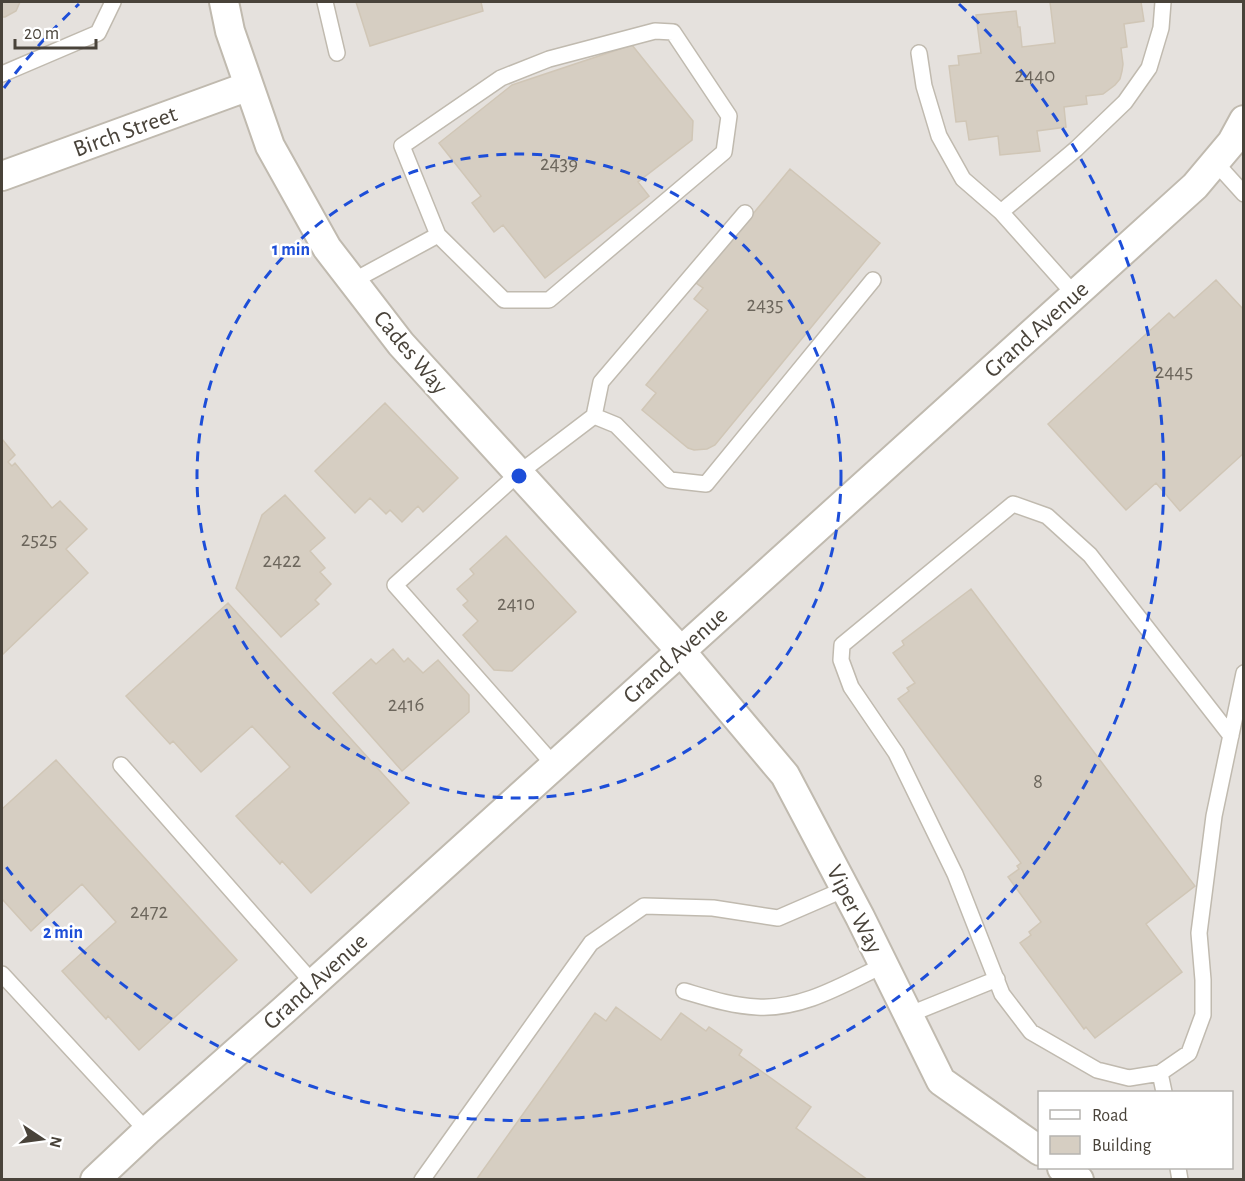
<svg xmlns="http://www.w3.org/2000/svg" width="1245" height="1181" font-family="'Alegreya Sans',sans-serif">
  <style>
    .industrial { fill: #e5e1dd; fill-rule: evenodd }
    .building { fill: #d6cec2; stroke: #d0c6b6; stroke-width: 1.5 }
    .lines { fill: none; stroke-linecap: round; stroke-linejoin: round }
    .service-casing { stroke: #c0baaf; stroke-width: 18 }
    .minor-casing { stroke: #c0baaf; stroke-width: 32 }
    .service { stroke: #fff; stroke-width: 15 }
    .minor { stroke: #fff; stroke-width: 28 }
    .ring { fill: none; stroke: #1d4ed8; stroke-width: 3; stroke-dasharray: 10 8 }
    .labels { text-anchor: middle; stroke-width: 5; stroke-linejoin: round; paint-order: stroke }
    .number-label { font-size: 21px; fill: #6c665c }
    .street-label { font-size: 24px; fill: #49433a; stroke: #fff }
    .centre { fill: #1d4ed8; stroke: #fff; stroke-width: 3 }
    .ring-label { font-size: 18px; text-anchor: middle; font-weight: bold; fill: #1d4ed8; stroke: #fff; stroke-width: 5; stroke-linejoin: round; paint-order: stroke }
  </style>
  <rect width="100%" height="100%" fill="#f5f2ec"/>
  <path class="industrial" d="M2,2H1243V1179L2,1180ZM1040,1092H1232V1168H1040Z"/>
  <path class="building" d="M2,2H20L16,11L5,17H2Z
    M356,2H481L483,11L370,46Z
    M1050,2H1141L1144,21L1124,24L1127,47L1121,48L1123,64L1122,71L1120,79L1115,85L1103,94L1086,96L1087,104L1064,107L1066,127L1037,131L1040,151L1000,155L998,136L969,140L966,121L956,122L949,66L959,65L958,56L981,53L976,15L1016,11L1018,27H1020L1022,47L1055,43Z
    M632,45L693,121L692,140L638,182L649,196L545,278L503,225L494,232L472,203L481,196L439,143L512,85Z
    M790,169L880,243L715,445L707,449L694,450L688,448L642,410L656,393L646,385L708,310L694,299L703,288L696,283Z
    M1216,280L1244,310V453L1180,511L1156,483L1126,510L1048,424L1169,313L1174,318Z
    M385,403L458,478L423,512L418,506L402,522L390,510L386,514L370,498L355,513L315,471Z
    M2,439L15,455L8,462L12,466L15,463L52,508L60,501L87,529L66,549L88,573L2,655Z
    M285,495L325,538L310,551L325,568L320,572L331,584L315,600L319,604L281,637L236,588L262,515Z
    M506,536L576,612L512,671L494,670L463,635L478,621L463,605L468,601L457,589L474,574L470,569Z
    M971,589L1195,886L1146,924L1182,972L1095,1038L1086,1027L1084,1029L1020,943L1031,935L1029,932L1041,922L1008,877L1019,869L1017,866L1021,863L898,699L909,691L907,688L915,683L893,653L904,645L902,641Z
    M228,603L409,803L311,893L282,861L280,864L236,816L290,767L252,726L201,772L173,741L170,744L126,696Z
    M393,649L404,662L408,658L423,673L438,660L469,695V712L402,771L333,693L371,659L376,664Z
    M56,760L237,960L139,1050L108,1016L106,1019L62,971L116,922L82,884L31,931L2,899V809Z
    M616,1007L661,1040L681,1013L706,1031L709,1027L742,1050L739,1055L811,1107L796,1128L868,1180H476L595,1013L606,1021Z"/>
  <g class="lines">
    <defs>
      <path id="service" d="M325,2L337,53
        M919,53L924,86L939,136L963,179L1001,212
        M2,74L98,33L113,2
        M1215,162L1244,194
        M353,281L438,235L504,300H549L724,152L729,116L673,32L655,31L549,59L501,78L402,146L438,235
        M1075,295L1001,212L1076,149L1125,102L1149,68L1161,28L1163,2
        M594,416L616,425L670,480L706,484L873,280
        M1231,736L1090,555L1047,516L1013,504L842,645L841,660L851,687L896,753L955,874L1002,994L1031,1032L1097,1070L1129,1078L1160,1073L1189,1053L1203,1015V980L1199,933L1214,816L1244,673
        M121,765L313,983
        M554,765L395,585L519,473L594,416L601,382L745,213
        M2,974L147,1131
        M684,991C708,998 732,1006 757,1007C802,1010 844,984 884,965
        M908,1015L997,979
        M1160,1073L1164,1092
        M1178,1168L1180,1180
        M422,1180L591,943L644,906L713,908L778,918L845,889"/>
      <path id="minor" d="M224,2L230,31L270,146L327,248L401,344L680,650L785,775L860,917L941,1081L1040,1151
        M2,176L249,86
        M1062,1168L1079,1180
        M95,1180L147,1131L284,1010L1195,186L1232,142L1244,120"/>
    </defs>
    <use href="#service" class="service-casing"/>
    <use href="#minor" class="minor-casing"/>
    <use href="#service" class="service"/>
    <use href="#minor" class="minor"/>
  </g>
  <g class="ring">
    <circle cx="519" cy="476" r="322"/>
    <path d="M4 88A645 645 0 0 1 79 4M959 4A645 645 0 1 1 4 864"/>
  </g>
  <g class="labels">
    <g class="number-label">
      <text x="1035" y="82">2440</text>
      <text x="559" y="170">2439</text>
      <text x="765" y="311">2435</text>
      <text x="1174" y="378">2445</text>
      <text x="39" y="546">2525</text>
      <text x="282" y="567">2422</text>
      <text x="516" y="610">2410</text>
      <text x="406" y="711">2416</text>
      <text x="1038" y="788">8</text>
      <text x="149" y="918">2472</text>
    </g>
    <g class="street-label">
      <text transform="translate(125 131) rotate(-20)" y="8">Birch Street</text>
      <text transform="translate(1036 329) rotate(-42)" y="8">Grand Avenue</text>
      <text transform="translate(411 352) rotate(50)" y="8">Cades Way</text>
      <text transform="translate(675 655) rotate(-42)" y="8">Grand Avenue</text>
      <text transform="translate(855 909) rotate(63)" y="8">Viper Way</text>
      <text transform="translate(315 981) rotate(-42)" y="8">Grand Avenue</text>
    </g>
  </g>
  <circle cx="519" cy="476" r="9" class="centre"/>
  <g class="ring-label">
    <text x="291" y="255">1 min</text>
    <text x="63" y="938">2 min</text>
  </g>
  <rect width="1245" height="1181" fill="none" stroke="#49433a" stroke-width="6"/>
  <rect x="1038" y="1091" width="195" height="78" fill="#ffffff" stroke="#b6b4b0" stroke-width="1.5"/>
  <rect x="1050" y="1110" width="30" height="9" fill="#ffffff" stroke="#b6b4b0" stroke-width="1.5"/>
  <text x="1092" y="1121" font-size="18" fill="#49433a">Road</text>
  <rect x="1050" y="1136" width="30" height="18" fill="#d6cec2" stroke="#b6b4b0" stroke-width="1.5"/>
  <text x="1092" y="1151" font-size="18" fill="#49433a">Building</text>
  <g transform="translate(42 1139) rotate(103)" stroke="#ffffff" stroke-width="4.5" paint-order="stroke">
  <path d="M0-4.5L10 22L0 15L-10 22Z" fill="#49433a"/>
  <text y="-9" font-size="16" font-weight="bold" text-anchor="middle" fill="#49433a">N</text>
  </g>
  <path d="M15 39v9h81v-9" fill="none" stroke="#49433a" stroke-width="3"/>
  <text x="24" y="39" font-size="18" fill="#49433a" stroke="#ffffff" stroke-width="4.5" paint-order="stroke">20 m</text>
</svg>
